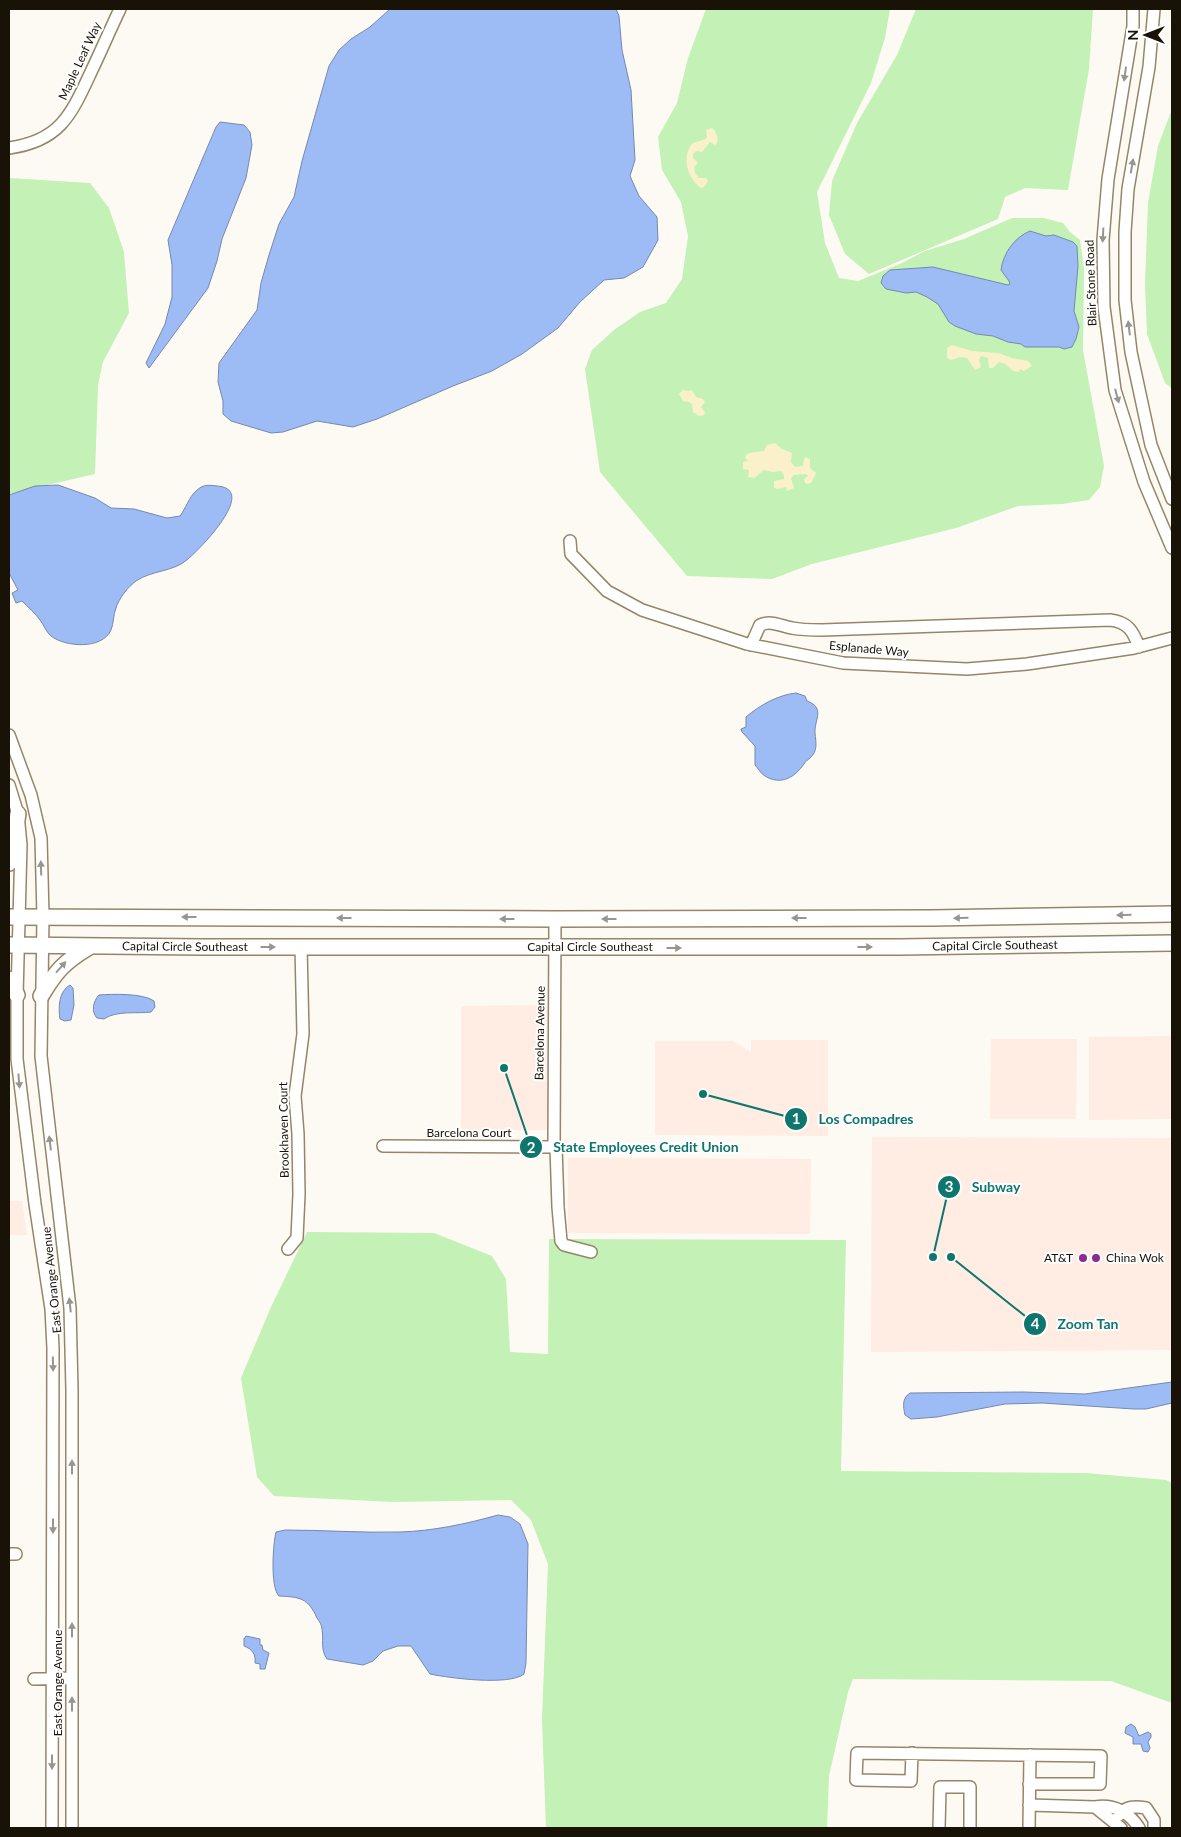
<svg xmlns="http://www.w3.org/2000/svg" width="1181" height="1837" font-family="Lato,sans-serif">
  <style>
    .commercial { fill: #ffece2 }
    .green { fill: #c3f1b6 }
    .sand { fill: #faf1cb }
    .water { fill: #9dbcf5; stroke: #7589ae }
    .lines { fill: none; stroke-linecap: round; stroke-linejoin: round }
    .minor-casing { stroke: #978567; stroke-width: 14 }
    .major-casing { stroke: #978567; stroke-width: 18 }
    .minor { stroke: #fff; stroke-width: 11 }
    .major { stroke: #fff; stroke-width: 15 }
    .oneway { fill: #98958f }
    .poi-dot { fill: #8a2a93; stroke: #fff; stroke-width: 2 }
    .labels { text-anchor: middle; stroke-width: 4; stroke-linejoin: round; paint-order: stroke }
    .street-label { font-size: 12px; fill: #191307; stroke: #fff }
    .poi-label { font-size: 12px; fill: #191307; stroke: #fff; text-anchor: end }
    .leader { fill: none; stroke: #0f766e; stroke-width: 2 }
    .callout-dot { fill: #0f766e; stroke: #fff; stroke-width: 2 }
    .mark-label { font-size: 15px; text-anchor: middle; font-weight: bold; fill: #fff }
    .callout-label { font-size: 14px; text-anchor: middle; font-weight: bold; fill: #0f766e; stroke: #fff; stroke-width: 4; stroke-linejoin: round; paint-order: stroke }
  </style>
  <rect width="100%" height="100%" fill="#fdfaf3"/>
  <path class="commercial" d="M547,1005V1130H461V1006Z
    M1172,1036V1119L1089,1120V1037Z
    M991,1039H1077L1076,1119H990Z
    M751,1040H828V1136L655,1135V1041H733L751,1052Z
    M872,1137L1172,1138V1350L871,1352Z
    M568,1158L811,1159L810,1234L568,1233Z
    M9,1201H22L27,1235H9Z"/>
  <path class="green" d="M706,9H890L885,38L871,83L817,192L825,243L839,278L858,281L902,263L925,251L964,239L1012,218H1044L1063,223L1070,232L1080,240L1084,268L1083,350L1104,466L1100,487L1089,500L1062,504L1018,506L956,528L812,564L772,579L687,576L600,472L585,369L592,350L614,330L640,312L666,303L682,279L688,236L681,202L662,170L658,137L677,103L688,58Z
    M916,9H1093L1089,69L1068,190L1025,188L1005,197L998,219L869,274L845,254L829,215L832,181L857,123L897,55Z
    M1172,109V388L1165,383L1147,334L1145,284L1148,203L1158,146Z
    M9,178L90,183L109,208L124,252L129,313L103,362L98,385L95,474L9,494Z
    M307,1232L434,1233L492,1256L506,1279L510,1352L548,1354L549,1239L846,1240L841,1471L1086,1473L1166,1480L1172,1483V1703L1111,1681L853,1679L848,1692L829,1776L827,1828H546L542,1719L548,1564L531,1520L511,1500L393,1502L274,1496L257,1477L241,1378L271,1307Z"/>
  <path class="sand" d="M712,128C716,131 719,139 717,143L715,145L710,142L702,152L696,151L693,154V158L698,163L694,167L695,173L699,178H706L708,181L704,187L701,188C687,178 681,156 693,143L706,139L707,137L706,130Z
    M952,345L972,351L998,353L1012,358L1028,361L1032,366L1024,371L1020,369L1019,372C1007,371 1011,364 999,362L993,368H989L988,358L981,356L979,360L981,367L975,370L967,358L960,357L951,360L947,358V348Z
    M683,390L688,391L692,390L696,397L703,399L705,402L701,407L705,412L704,415L699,416L693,412L692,404L689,402L683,401L679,394Z
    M775,443L782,449L792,453L791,462L795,467L803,466L804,459L805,457L810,459V468L816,473L812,482L808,484L805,483L804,479L808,476L806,474L794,475L791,478L794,488L787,491L786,487L778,489L774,488V481L784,479V475L781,471L773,472L764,470L754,478L748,477L749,470L743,469V462L748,461L745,457L747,454C752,452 758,452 764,451L767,445Z"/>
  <path class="water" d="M390,9H616L619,16L622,50L631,90L635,160L630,176L639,196L657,217L658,240L643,267L624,278L604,280L580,302L558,328L522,354L492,371L453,386L377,419L353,427L317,421L283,432L271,433L231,421L223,414V401L218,382L219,363L257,310L261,283L269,255L279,224L294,197L302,161L329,66L339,50L351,39L370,27Z
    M220,122L244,125L250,132L252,145L246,178L222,239L217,261L208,288L149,368L146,363L165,324L172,297V265L168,240L216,127Z
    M1030,231L1046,236L1054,235L1073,242L1077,246L1078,266L1074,311L1079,327L1076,339L1072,347L1064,349L1059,347H1025L1021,344L1008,342L993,336L976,334L955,326L949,322L938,304L927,297L916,292L906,293L886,289L881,283L883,276L890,270L933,267L1008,285L1010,284L1009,281L1001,270C1003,253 1015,237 1030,231Z
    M58,485L95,498L111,508L134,509L167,518L180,516C186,508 189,497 196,491C203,484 209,485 217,486C259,489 200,549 188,559C174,572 152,570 136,581C128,587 119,598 116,608C113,615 114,623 111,630C102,650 65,647 51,636C46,632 44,625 40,620C35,613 28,607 22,601L16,603L12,593L18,590L9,573V495L35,486Z
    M796,693L805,696L807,701C826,708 814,720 815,733C816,743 818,751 810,758C805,763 808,758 804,764C795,777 781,786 765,776C761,774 758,768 755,765V746L742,732L741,729L746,727V717C760,705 778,695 796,693Z
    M70,985L73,988L74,1005L71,1020L65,1021L60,1019C58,1007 59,991 70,985Z
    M99,995C112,994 143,993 154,1001L155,1007L151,1012C137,1014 117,1010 104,1019L97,1018C91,1012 93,1001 99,995Z
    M1172,1382V1403L1146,1409H1134L1042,1403L1005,1404L937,1417L911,1419L905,1415C903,1406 902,1398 910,1393L1024,1392L1085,1394Z
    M498,1515L510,1517L520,1524L528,1544L526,1663L524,1674C509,1686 449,1678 430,1674L411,1646H398L383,1651L373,1661L363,1665L327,1659C320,1649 324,1640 322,1629C322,1625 319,1621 317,1618C308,1598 300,1597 279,1596C270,1587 273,1544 276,1532L285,1530C323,1530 361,1533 400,1532C433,1531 466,1524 498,1515Z
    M246,1636L260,1639V1645H262L263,1650L269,1653L265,1669H260V1664L255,1663C256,1654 252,1649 244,1646V1638H245Z
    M1131,1724L1135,1727L1139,1736L1148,1732L1151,1734V1737L1148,1742L1150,1748L1148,1752L1143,1751L1141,1744H1133V1737L1125,1733L1126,1727Z"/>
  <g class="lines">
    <defs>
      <path id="minor" d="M1133,9V26L1108,179L1103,240L1104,307L1115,390L1144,482L1172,548
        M1154,9L1149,67L1128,189L1125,232V300L1131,352L1151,445L1172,499
        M9,148C60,141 71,115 91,72C101,51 110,30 120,9
        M570,541L571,554L607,591L642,610L747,644L843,663L967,669L1027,664L1134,648L1172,638
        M751,645L760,625C772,620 780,626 792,628C802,630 812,630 822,630L1110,620C1128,622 1133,631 1139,647
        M9,735L31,795L41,838L43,916L41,1056L70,1308L72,1390V1828
        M9,785L18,814L21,845L17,995V1059L35,1204L51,1309L53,1348L52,1828
        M383,1146L554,1147L555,919
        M556,1147L558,1207L561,1241L564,1245L591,1252
        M288,1249L297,1238L299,1194L298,1134L295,1096L303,1034L301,947
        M9,1554H16
        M34,1679L72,1678
        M912,1753L911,1781L856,1780L857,1753L1101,1756L1100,1784H1029
        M1029,1805L1095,1807
        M1119,1815C1126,1806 1135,1806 1146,1808L1154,1820V1828
        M939,1828L940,1787H970V1828
        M1029,1828L1030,1755
        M1121,1828L1095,1807C1114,1804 1129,1812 1139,1828"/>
      <g id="major">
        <path d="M9,863L18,814"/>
        <path d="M9,917L555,919L932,918L1172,914"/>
        <path id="s1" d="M9,945L202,947H900L1172,943"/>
        <path d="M9,979L17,995"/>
        <path d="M41,996C56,971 64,962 89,947"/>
      </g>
    </defs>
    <use href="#minor" class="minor-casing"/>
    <use href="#major" class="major-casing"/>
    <use href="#minor" class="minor"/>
    <use href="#major" class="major"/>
  </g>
  <defs><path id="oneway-solid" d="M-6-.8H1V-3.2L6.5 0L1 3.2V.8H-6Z" transform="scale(1.25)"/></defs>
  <g class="oneway">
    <use href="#oneway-solid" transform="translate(1125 74) rotate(98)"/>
    <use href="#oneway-solid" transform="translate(1132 166) rotate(-80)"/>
    <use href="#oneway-solid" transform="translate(1103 235) rotate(93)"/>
    <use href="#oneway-solid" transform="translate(1129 328) rotate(-97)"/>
    <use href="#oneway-solid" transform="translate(1117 396) rotate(75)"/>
    <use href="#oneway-solid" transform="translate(41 868) rotate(-92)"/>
    <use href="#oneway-solid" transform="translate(1124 915) rotate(179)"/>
    <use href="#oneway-solid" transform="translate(189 917) rotate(-180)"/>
    <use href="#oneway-solid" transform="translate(344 918) rotate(-180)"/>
    <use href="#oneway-solid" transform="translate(799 918) rotate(180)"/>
    <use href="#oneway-solid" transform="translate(961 918) rotate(179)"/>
    <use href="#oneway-solid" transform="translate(507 919) rotate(-180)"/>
    <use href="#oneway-solid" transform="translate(609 919) rotate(180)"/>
    <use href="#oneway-solid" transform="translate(268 947)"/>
    <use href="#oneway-solid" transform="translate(865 947)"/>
    <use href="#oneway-solid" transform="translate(674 948)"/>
    <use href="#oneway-solid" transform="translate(61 967) rotate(-48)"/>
    <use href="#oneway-solid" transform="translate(19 1081) rotate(85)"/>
    <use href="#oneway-solid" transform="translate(50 1143) rotate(-97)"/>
    <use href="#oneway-solid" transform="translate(70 1305) rotate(-96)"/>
    <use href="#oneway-solid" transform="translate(53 1364) rotate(89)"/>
    <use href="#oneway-solid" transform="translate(72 1467) rotate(-90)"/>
    <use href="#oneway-solid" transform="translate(53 1526) rotate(90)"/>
    <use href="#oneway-solid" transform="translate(72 1630) rotate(-90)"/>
    <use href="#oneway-solid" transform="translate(72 1704) rotate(-90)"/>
    <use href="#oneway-solid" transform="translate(52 1762) rotate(90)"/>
  </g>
  <g class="poi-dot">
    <circle cx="1083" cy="1258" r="5"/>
    <circle cx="1096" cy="1258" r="5"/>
  </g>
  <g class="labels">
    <g class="street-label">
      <text transform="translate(80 61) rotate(-65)" y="4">Maple Leaf Way</text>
      <text transform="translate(1091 283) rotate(-92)" y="4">Blair Stone Road</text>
      <text transform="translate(869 649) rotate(5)" y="4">Esplanade Way</text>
      <text dy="4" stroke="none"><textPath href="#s1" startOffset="986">Capital Circle Southeast</textPath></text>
      <text dy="4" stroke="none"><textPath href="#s1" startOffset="176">Capital Circle Southeast</textPath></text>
      <text dy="4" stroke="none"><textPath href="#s1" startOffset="581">Capital Circle Southeast</textPath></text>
      <text transform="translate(540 1033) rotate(-89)" y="4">Barcelona Avenue</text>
      <text transform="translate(284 1130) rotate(-91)" y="4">Brookhaven Court</text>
      <text x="469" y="1137">Barcelona Court</text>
      <text transform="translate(52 1280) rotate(-96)" y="4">East Orange Avenue</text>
      <text transform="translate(58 1683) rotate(-90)" y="4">East Orange Avenue</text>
    </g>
    <g class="poi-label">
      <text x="1073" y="1262">AT&amp;T</text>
      <text x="1106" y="1262" text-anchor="start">China Wok</text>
    </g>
  </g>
  <path class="leader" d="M703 1094L796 1119M504 1068L531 1147M933 1257L949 1187M951 1257L1035 1324"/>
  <g class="callout-dot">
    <circle cx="703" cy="1094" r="5"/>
    <circle cx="504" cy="1068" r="5"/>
    <circle cx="933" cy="1257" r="5"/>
    <circle cx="951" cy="1257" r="5"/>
    <circle cx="796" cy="1119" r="12"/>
    <circle cx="531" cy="1147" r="12"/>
    <circle cx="949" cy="1187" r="12"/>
    <circle cx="1035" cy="1324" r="12"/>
  </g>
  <g class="mark-label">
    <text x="796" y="1124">1</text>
    <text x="531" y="1153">2</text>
    <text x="949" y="1192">3</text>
    <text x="1035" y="1329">4</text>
  </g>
  <g class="callout-label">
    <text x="866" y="1124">Los Compadres</text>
    <text x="646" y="1152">State Employees Credit Union</text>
    <text x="996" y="1192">Subway</text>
    <text x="1088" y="1329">Zoom Tan</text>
  </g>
  <rect width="1181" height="1837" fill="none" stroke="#191307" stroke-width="20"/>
  <g transform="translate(1146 35) rotate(270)" stroke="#ffffff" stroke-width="4" paint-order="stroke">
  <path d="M0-4L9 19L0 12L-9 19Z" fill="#191307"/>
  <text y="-8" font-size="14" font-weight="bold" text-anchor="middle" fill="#191307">N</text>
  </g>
</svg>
